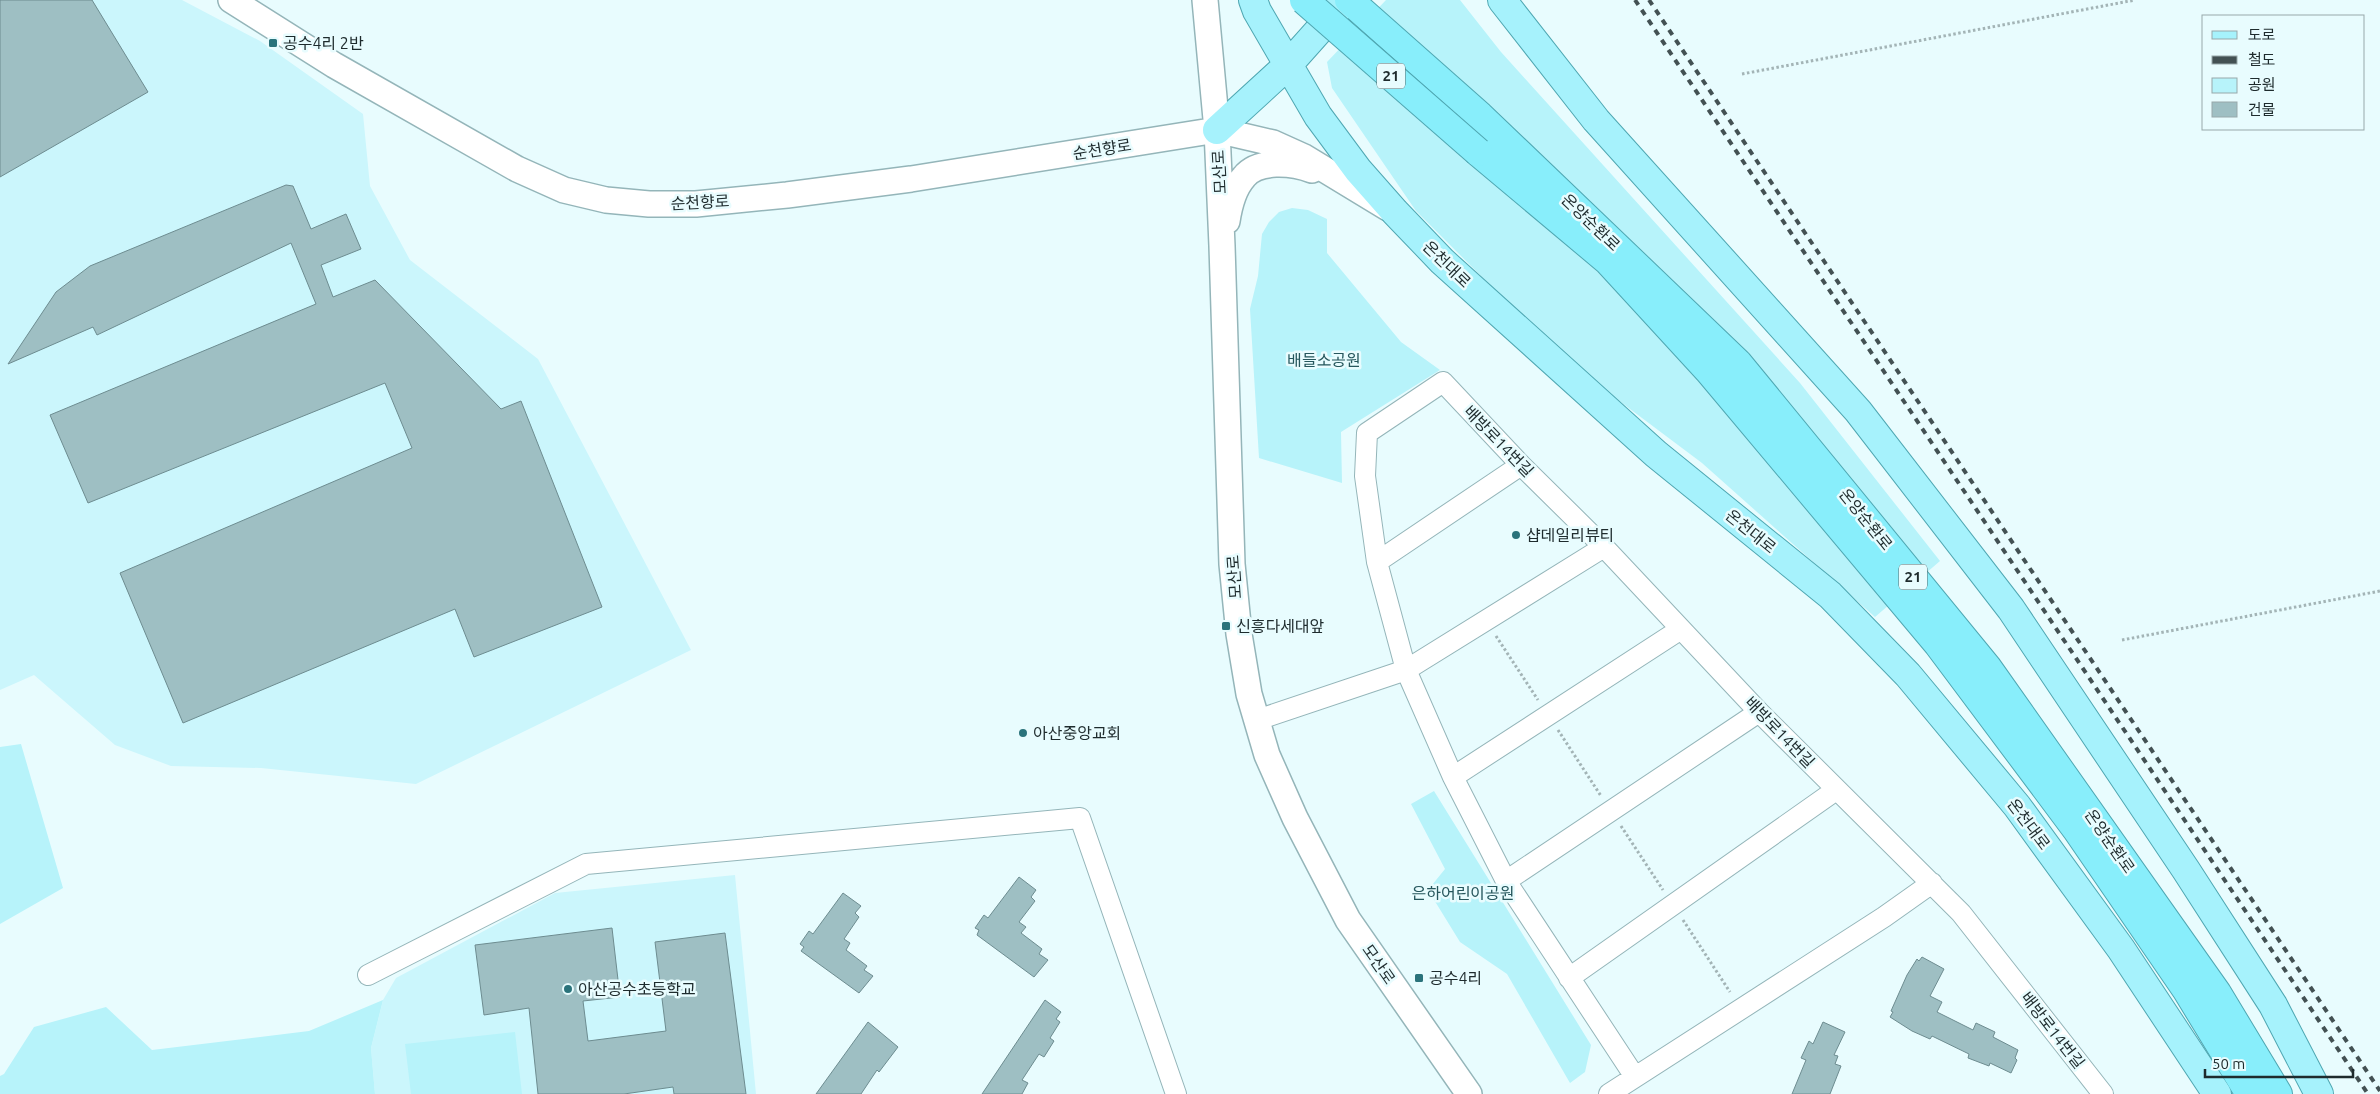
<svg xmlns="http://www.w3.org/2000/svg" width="2380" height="1094" font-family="Ubuntu,'Noto Sans KR',sans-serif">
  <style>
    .built { fill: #cbf6fc }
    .green { fill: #b7f3fa }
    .building { fill: #9ebfc3; stroke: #6d8c90 }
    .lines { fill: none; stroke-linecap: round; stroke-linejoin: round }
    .minor-casing { stroke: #94b5b9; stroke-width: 22 }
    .tertiary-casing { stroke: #94b5b9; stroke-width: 28 }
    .primary-casing { stroke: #4fa7b2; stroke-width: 30 }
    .trunk-casing { stroke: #4fa7b2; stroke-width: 30 }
    .path { stroke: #a3b4b6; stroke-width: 3; stroke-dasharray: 2.5 2.5; stroke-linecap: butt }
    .minor { stroke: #fff; stroke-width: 20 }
    .tertiary { stroke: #fff; stroke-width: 25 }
    .primary { stroke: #a6f2fc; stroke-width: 28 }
    .trunk { stroke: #88eefb; stroke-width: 28 }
    .rail { stroke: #435153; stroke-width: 4; stroke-dasharray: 6 6; stroke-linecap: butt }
    .trunk-bridge-casing { stroke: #4fa7b2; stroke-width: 30; stroke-linecap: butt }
    .trunk-bridge { stroke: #88eefb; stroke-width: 28 }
    .poi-dot { fill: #2a737b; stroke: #e8fcfe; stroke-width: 2 }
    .labels { text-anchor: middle; stroke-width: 5; stroke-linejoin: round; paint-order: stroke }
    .shield { fill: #e8fcfe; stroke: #5b6a6c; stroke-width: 1 }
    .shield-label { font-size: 15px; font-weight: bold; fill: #1e2b2d }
    .poi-label { font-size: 16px; fill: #1e2b2d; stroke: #e8fcfe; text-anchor: start }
    .street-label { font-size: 16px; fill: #1e2b2d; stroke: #e8fcfe }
    .park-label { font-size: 16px; fill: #26575d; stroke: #e8fcfe }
  </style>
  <rect width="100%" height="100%" fill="#e8fcfe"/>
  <path class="built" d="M0,0H182L260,41L363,114L370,186L410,260L538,359L691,650L416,784L261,768L171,766L115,745L34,675L0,690Z
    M735,875L756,1094H375L371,1048L383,1000L396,978L555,893Z"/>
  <path class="green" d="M1386,0H1460L1501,52L1800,383L1940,561L1875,617L1702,463L1614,397L1506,301L1416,211L1332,88L1327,62Z
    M1292,208L1308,210L1327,219V253L1401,342L1440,370L1341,432L1342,483L1259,458L1250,309L1258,276L1262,234L1269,222L1279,212Z
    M21,744L63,888L0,924V747Z
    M1434,791L1591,1045L1585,1072L1570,1083L1507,974L1460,942L1428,890L1445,869L1411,804Z
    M383,1000L371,1048L375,1094H0V1076L4,1074L34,1027L106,1007L152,1050L309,1031Z
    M515,1032L522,1094H411L405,1044Z"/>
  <path class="building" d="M0,0H92L148,92L0,177Z
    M286,185L293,186L311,229L346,214L361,249L321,265L333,297L375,280L501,409L521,401L602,607L474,657L455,609L183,723L120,573L412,448L385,383L88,503L50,415L316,304L291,243L97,335L93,327L8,364L56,292L90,266Z
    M1019,877L1036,890L1031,897L1035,901L1019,922L1026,927L1021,933L1042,949L1039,954L1048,960L1034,977L977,935L979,930L975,928L984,915L988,918Z
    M843,893L861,906L855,913L859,917L844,939L850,943L846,950L867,966L864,970L873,976L859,993L801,951L804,947L800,944L809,931L813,934Z
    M612,928L620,997L583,1001L588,1041L666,1031L655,942L725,933L746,1094H674L673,1087L624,1094H538L529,1008L484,1015L475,945Z
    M1922,957L1944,969L1930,996L1942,1002L1937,1012L1973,1030L1976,1023L1995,1032L1993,1037L2018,1050L2015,1058L2017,1060L2011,1073L1990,1063L1989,1066L1968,1058L1969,1054L1932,1036L1930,1039L1912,1031L1890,1017L1893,1012L1891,1011L1907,975L1917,959L1919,961Z
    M1045,1000L1061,1012L1056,1019L1060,1022L1050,1038L1054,1041L1044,1057L1039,1054L1022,1080L1028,1083L1022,1094H982Z
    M868,1022L898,1047L879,1072L877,1070L861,1094H816Z
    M1823,1022L1845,1032L1834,1055L1838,1056L1835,1064L1841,1066L1830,1094H1792L1806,1060L1801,1058L1809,1041L1813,1044Z"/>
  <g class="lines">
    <defs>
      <path id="minor" d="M1377,562L1521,465
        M1257,720L1406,670L1604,547
        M1453,777L1681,629
        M1506,881L1759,712
        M368,975L586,864L1080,818L1176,1094
        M1569,978L1836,790
        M1635,1077L1506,881L1453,777L1406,670L1377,562L1365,476L1367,433L1443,382L1521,465L1604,547L1759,712L1961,913L2103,1094
        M1609,1094L1884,917L1932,883"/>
      <path id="tertiary" d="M231,0L334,65L517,169L564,190L606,200L649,204H696L787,195L911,179L1217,130L1273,143L1304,157L1388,208
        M1205,0L1217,130L1222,246L1232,564L1239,634L1249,694L1267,755L1295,818L1348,920L1469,1094
        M1227,221C1229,208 1234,188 1244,177C1258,159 1293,163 1312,170"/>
      <path id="primary" d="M1253,0L1257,11L1318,116L1358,170L1395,212L1442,261L1656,454L1830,595L1908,675L2017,806L2121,949L2217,1094
        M1502,0L1596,120L1858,411L2011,609L2186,870L2273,1005L2319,1094
        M1217,130L1288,65L1346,0"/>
      <path id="trunk" d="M1349,0L1480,116L1738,363L1987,667L2217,993L2278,1094
        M1478,152L1608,261L1709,371L1938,644L2077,830L2186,989L2250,1094"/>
    </defs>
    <use href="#minor" class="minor-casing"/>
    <use href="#tertiary" class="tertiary-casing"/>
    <use href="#primary" class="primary-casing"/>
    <use href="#trunk" class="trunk-casing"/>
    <path class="path" d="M1742,74L2135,0
      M1496,636L1538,700
      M2122,640L2380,591
      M1558,730L1601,796
      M1621,826L1663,890
      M1683,920L1730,992"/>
    <use href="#minor" class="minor"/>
    <use href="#tertiary" class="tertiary"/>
    <use href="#primary" class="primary"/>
    <use href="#trunk" class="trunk"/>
    <path class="rail" d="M1635,0L2368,1094
      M1649,0L2380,1091"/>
    <defs>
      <path id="trunk-bridge" d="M1304,0L1478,152"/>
    </defs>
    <use href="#trunk-bridge" class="trunk-bridge-casing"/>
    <use href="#trunk-bridge" class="trunk-bridge"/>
  </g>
  <g class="poi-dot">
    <rect x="268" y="38" width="10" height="10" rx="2.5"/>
    <circle cx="1516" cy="535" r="5"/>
    <rect x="1221" y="621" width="10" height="10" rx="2.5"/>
    <circle cx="1023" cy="733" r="5"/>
    <rect x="1414" y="973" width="10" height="10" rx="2.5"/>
    <circle cx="568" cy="989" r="5"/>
  </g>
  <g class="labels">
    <g class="shield">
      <rect x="1377" y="63.5" width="28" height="25" rx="4"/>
      <rect x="1899" y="564.5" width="28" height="25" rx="4"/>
    </g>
    <g class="shield-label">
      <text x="1391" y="81">21</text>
      <text x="1913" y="582">21</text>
    </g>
    <g class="poi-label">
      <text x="283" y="49">공수4리 2반</text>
      <text x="1526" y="541">샵데일리뷰티</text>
      <text x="1236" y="632">신흥다세대앞</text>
      <text x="1033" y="739">아산중앙교회</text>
      <text x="1429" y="984">공수4리</text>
      <text x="578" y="995">아산공수초등학교</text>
    </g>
    <g class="street-label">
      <text transform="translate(1102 149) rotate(-9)" y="6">순천향로</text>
      <text transform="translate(1219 172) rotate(-93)" y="6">모산로</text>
      <text transform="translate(700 202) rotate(-3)" y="6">순천향로</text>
      <text transform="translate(1591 222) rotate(44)" y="6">온양순환로</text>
      <text transform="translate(1447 264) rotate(44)" y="6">온천대로</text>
      <text transform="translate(1499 441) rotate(46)" y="6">배방로14번길</text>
      <text transform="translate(1866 519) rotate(51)" y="6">온양순환로</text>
      <text transform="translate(1751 531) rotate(39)" y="6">온천대로</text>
      <text transform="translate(1234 577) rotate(-94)" y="6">모산로</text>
      <text transform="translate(1780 732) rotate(46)" y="6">배방로14번길</text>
      <text transform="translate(2029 824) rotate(53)" y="6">온천대로</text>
      <text transform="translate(2110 841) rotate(55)" y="6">온양순환로</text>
      <text transform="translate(1379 964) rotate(55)" y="6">모산로</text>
      <text transform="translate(2053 1030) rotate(52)" y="6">배방로14번길</text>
    </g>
    <g class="park-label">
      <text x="1324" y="366">배들소공원</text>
      <text x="1463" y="899">은하어린이공원</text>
    </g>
  </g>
  <rect x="2202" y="15" width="162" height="115" fill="#e8fcfe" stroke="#97a8aa"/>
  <rect x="2212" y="31" width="25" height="8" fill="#a6f2fc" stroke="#97a8aa"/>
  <text x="2248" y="40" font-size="15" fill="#1e2b2d">도로</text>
  <rect x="2212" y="56" width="25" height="8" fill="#435153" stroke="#97a8aa"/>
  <text x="2248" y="65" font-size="15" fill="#1e2b2d">철도</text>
  <rect x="2212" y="78" width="25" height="15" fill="#b7f3fa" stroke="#97a8aa"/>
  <text x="2248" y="90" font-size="15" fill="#1e2b2d">공원</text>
  <rect x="2212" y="102" width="25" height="15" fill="#9ebfc3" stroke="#97a8aa"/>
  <text x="2248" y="115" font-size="15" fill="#1e2b2d">건물</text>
  <path d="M2205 1069v8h148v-8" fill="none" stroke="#1e2b2d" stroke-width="2.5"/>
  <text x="2212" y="1069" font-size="15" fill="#1e2b2d" stroke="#e8fcfe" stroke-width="4" paint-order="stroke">50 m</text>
</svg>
